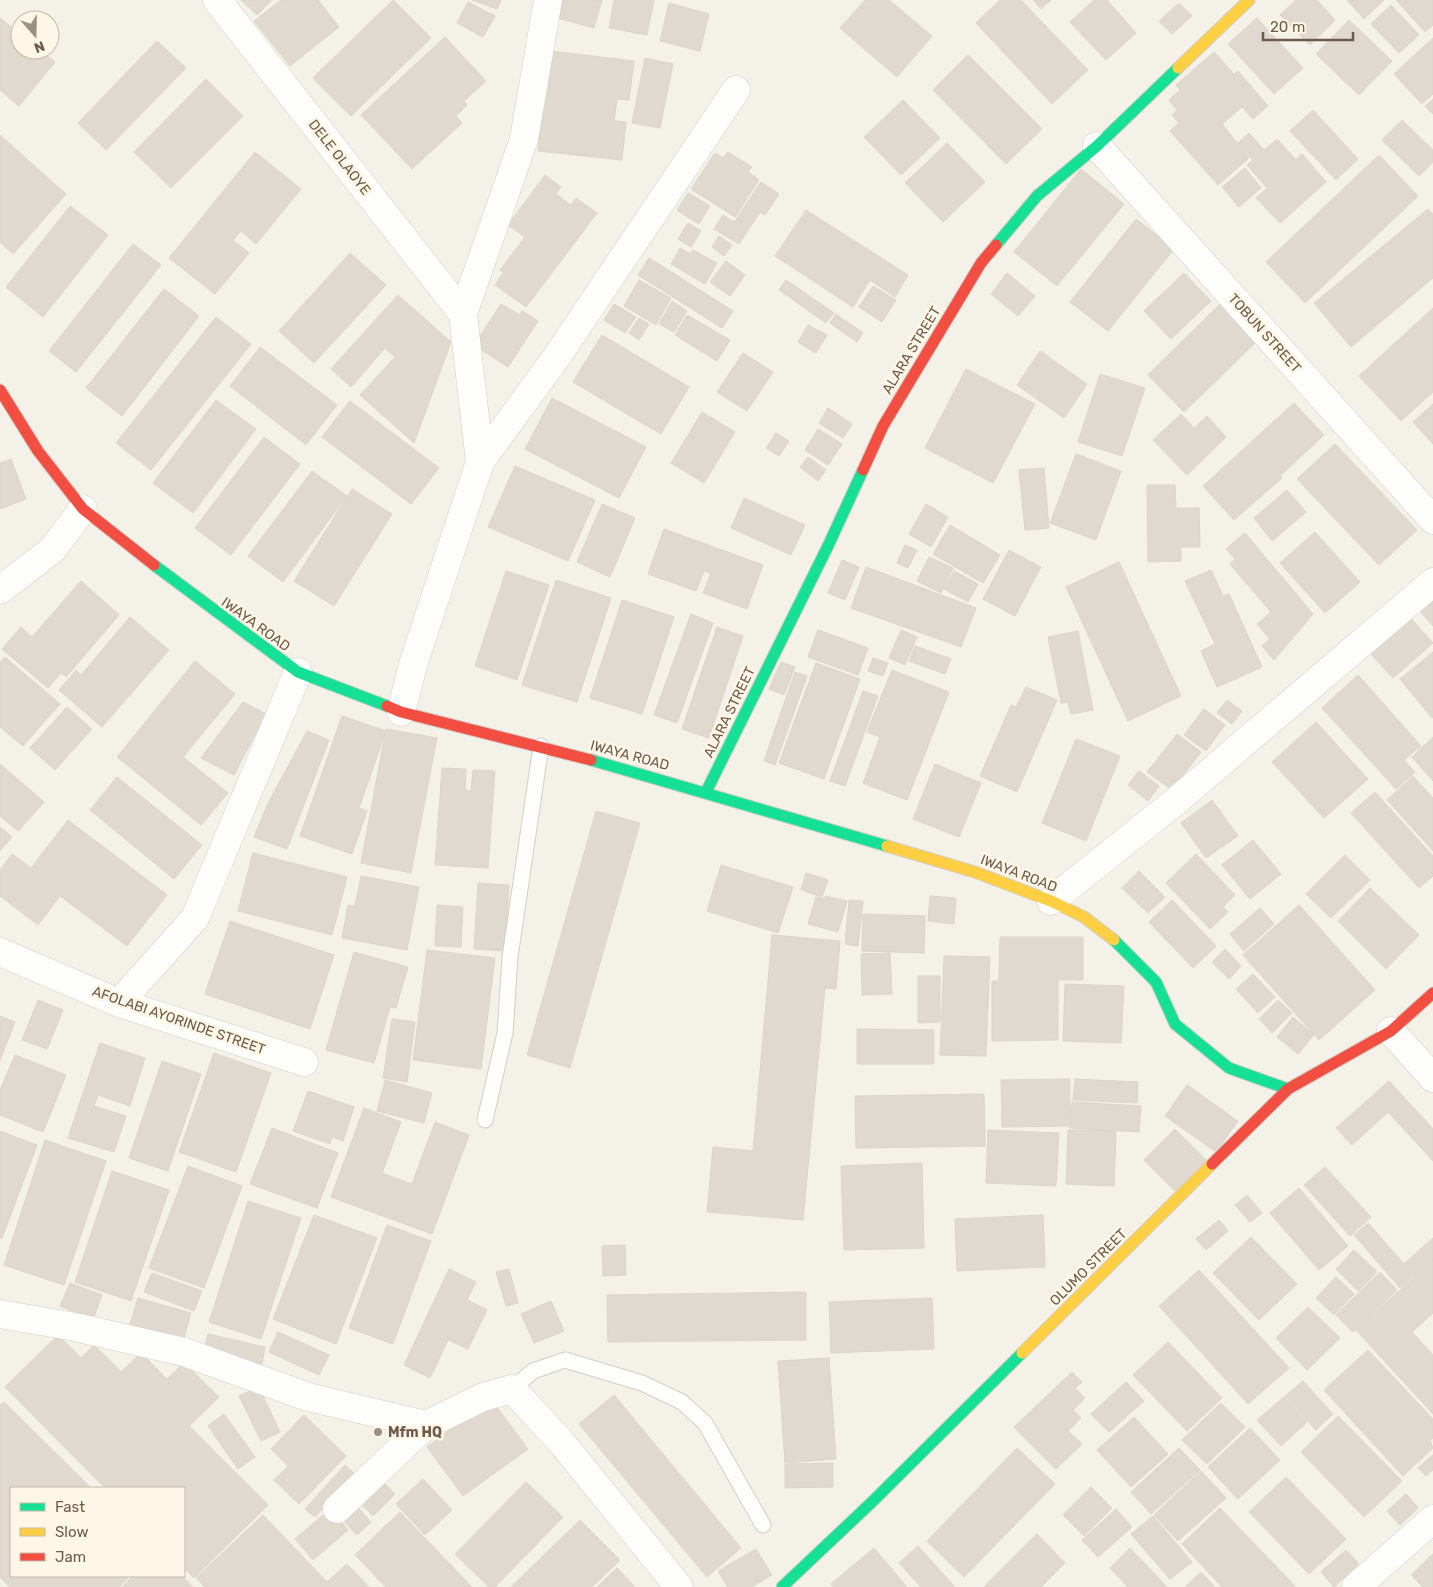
<svg xmlns="http://www.w3.org/2000/svg" width="1433" height="1587" font-family="Rubik,sans-serif">
  <style>
    .building { fill: #e0d9d0; stroke: #ddd4ca }
    .lines { fill: none; stroke-linecap: round; stroke-linejoin: round }
    .lane-casing { stroke: #d3cec6; stroke-width: 17 }
    .street-casing { stroke: #d3cec6; stroke-width: 29 }
    .fast-casing { stroke: #d3cdc4; stroke-width: 13 }
    .slow-casing { stroke: #d3cdc4; stroke-width: 13 }
    .jam-casing { stroke: #d3cdc4; stroke-width: 13 }
    .lane { stroke: #fdfdfc; stroke-width: 15 }
    .street { stroke: #fdfdfc; stroke-width: 28 }
    .fast { stroke: #16e098; stroke-width: 11 }
    .slow { stroke: #ffcf43; stroke-width: 11 }
    .jam { stroke: #f24e42; stroke-width: 11 }
    .poi-dot { fill: #9e9081; stroke: #fef7e7; stroke-width: 2 }
    .labels { text-anchor: middle; stroke-width: 5; stroke-linejoin: round; paint-order: stroke }
    .street-label { font-size: 14px; fill: #705b4a; stroke: #fef7e7 }
    .poi-label { font-size: 14px; font-weight: bold; fill: #705b4a; stroke: #fef7e7; text-anchor: start }
  </style>
  <rect width="100%" height="100%" fill="#f4f1e8"/>
  <path class="building" d="M241,0H272L257,15Z
    M281,0H318L339,27L290,66L254,21Z
    M393,0L431,38L351,116L313,78Z
    M472,0H501L497,9Z
    M558,0H602L594,28L554,17Z
    M614,0H654L647,35L609,28Z
    M865,0H889L932,36L897,77L840,28Z
    M1000,0H1021L1088,70L1052,104L976,23Z
    M1033,0H1051L1041,9Z
    M1094,0H1107L1136,33L1106,60L1070,22Z
    M1296,0H1317L1335,20L1310,45L1280,15Z
    M1347,0H1384L1364,19Z
    M1396,0H1433V25L1425,32Z
    M468,2L495,16L483,37L457,23Z
    M669,3L709,14L700,51L660,41Z
    M1179,3L1192,16L1172,34L1159,21Z
    M1391,5L1419,35L1399,53L1371,24Z
    M0,18L20,34V50H40L55,62L19,106L0,90Z
    M1257,18L1303,68L1274,94L1228,44Z
    M1349,20L1392,61L1359,95L1316,54Z
    M445,37L486,81L464,101L467,105L456,116L462,123L412,169L361,115Z
    M1433,38V94L1422,104L1394,74Z
    M157,41L186,68L106,150L78,123Z
    M550,51L634,61L629,100L617,99L614,121L626,122L622,160L538,151Z
    M1214,52L1234,74L1238,71L1268,106L1253,119L1242,107L1222,124L1249,158L1218,185L1170,131L1179,123L1172,115L1177,110L1169,100L1180,90L1176,85Z
    M968,55L1042,129L1006,164L933,90Z
    M645,58L673,64L660,128L632,123Z
    M206,79L243,116L171,188L134,152Z
    M1433,99V114L1425,106Z
    M903,100L940,138L901,175L864,137Z
    M1313,110L1358,159L1336,180L1290,131Z
    M1402,120L1433,150V162L1419,176L1382,140Z
    M1249,133L1264,150L1277,139L1296,160L1302,154L1326,182L1280,223L1256,198L1267,188L1247,165L1253,160L1238,143Z
    M0,135L66,194L13,254L0,242Z
    M947,143L985,182L943,222L905,183Z
    M255,152L301,189L256,244L241,231L233,240L249,253L215,294L169,258Z
    M728,152L752,167L748,172L759,180L735,217L691,189L715,153L723,158Z
    M1379,155L1418,196L1305,303L1266,262Z
    M1245,168L1261,188L1239,207L1222,187Z
    M1081,169L1124,204L1057,286L1014,252Z
    M545,175L561,187L556,194L571,205L576,198L597,213L526,307L495,285L504,272L500,270L525,237L508,225Z
    M761,182L779,194L765,215L760,212L739,244L714,229L723,215L734,222Z
    M688,193L710,206L699,224L677,210Z
    M70,206L108,235L43,317L6,287Z
    M1428,209L1433,214V278L1351,347L1314,303Z
    M806,210L908,275L895,297L870,280L853,307L775,256Z
    M1136,219L1174,249L1108,331L1070,302Z
    M688,223L701,231L691,247L678,239Z
    M719,236L732,245L724,256L712,247Z
    M133,244L161,265L76,372L49,351Z
    M680,248L691,254L693,250L717,263L705,284L671,264Z
    M350,253L386,285L314,363L279,331Z
    M649,258L733,311L722,328L638,275Z
    M726,261L745,275L730,296L710,282Z
    M1007,273L1035,296L1018,316L991,294Z
    M1184,273L1211,301L1171,339L1144,311Z
    M639,280L671,298L656,325L624,306Z
    M786,280L834,313L826,323L779,290Z
    M873,286L896,300L882,322L859,307Z
    M164,289L199,316L122,416L86,388Z
    M398,295L451,342L414,443L360,395L395,357L385,348L351,387L331,369Z
    M672,301L687,311L674,332L659,324Z
    M501,304L520,315L522,311L538,321L508,367L474,345Z
    M614,304L636,317L625,333L604,320Z
    M1220,304L1257,341L1184,412L1148,375Z
    M1433,308V392L1401,421L1359,376Z
    M836,314L863,333L857,342L830,323Z
    M687,315L730,340L717,361L675,335Z
    M216,317L251,344L151,470L116,443Z
    M639,318L649,324L639,340L629,333Z
    M808,325L827,335L816,353L798,342Z
    M602,335L689,387L661,434L573,382Z
    M260,347L337,405L306,445L230,386Z
    M1040,351L1087,384L1064,418L1017,385Z
    M743,353L773,372L747,411L717,392Z
    M966,369L1035,404L993,483L925,448Z
    M1100,374L1145,388L1122,456L1078,442Z
    M552,398L646,447L619,498L525,449Z
    M216,400L256,429L193,513L153,483Z
    M350,401L439,468L411,504L322,437Z
    M1294,403L1324,435L1280,476L1282,478L1234,520L1203,486Z
    M1433,404V444L1413,422Z
    M828,408L852,424L843,438L819,423Z
    M702,412L735,432L704,483L671,463Z
    M1181,414L1194,428L1207,416L1226,437L1187,475L1153,440Z
    M818,429L842,444L828,465L805,450Z
    M776,433L789,441L779,456L766,448Z
    M264,437L300,464L231,555L195,528Z
    M1335,444L1417,530L1379,565L1297,479Z
    M1076,454L1121,471L1096,540L1050,523Z
    M808,457L826,470L818,481L800,467Z
    M11,459L26,499L0,509V463Z
    M515,466L595,500L568,561L488,527Z
    M1044,468L1049,528L1025,530L1019,470Z
    M312,471L347,496L283,582L248,556Z
    M1147,485H1175L1176,508H1199L1200,547H1181V561L1148,562Z
    M352,489L392,514L334,606L294,581Z
    M1287,490L1306,512L1272,541L1254,518Z
    M744,498L805,525L791,555L731,528Z
    M602,504L635,518L610,577L577,562Z
    M926,504L948,517L931,547L909,534Z
    M950,525L1000,555L983,583L933,554Z
    M664,529L763,565L747,609L703,593L711,573L704,571L696,591L648,574Z
    M1315,532L1360,582L1325,613L1280,563Z
    M1245,533L1313,614L1274,660L1262,646L1270,639L1257,624L1271,612L1230,564L1235,559L1226,549Z
    M905,545L917,550L908,568L897,563Z
    M1009,550L1041,567L1015,616L983,599Z
    M929,557L953,568L941,593L917,581Z
    M842,560L859,567L845,600L828,593Z
    M1119,562L1181,696L1128,721L1066,587Z
    M866,567L976,608L961,647L851,608Z
    M1211,570L1223,596L1229,594L1262,667L1217,687L1201,651L1215,644L1185,581Z
    M506,571L549,585L517,680L475,666Z
    M954,571L978,584L968,602L944,589Z
    M556,580L611,598L577,702L522,685Z
    M81,581L119,615L66,677L61,673L48,688L2,649L21,627L32,637Z
    M1433,598V626L1419,610Z
    M622,600L674,617L642,714L590,698Z
    M691,614L713,623L677,723L654,715Z
    M1409,616L1433,643L1393,678L1369,652Z
    M130,617L169,650L102,727L59,690L76,670L81,675Z
    M717,627L743,636L709,738L682,729Z
    M818,630L868,648L858,675L808,657Z
    M901,630L917,637L905,665L889,658Z
    M1078,631L1093,710L1071,714L1068,702L1061,703L1048,637Z
    M915,646L951,659L945,674L909,661Z
    M1433,652V717L1432,718L1400,679Z
    M5,657L60,704L23,746L0,727V663Z
    M873,658L888,663L883,676L868,671Z
    M195,661L235,694L183,757L228,793L201,825L117,757Z
    M781,662L795,667L784,695L769,689Z
    M816,663L860,679L824,779L779,763Z
    M892,670L949,692L907,800L863,783L880,737L867,732Z
    M795,672L807,676L775,765L764,761Z
    M1358,675L1421,746L1404,760L1415,772L1396,789L1322,708Z
    M1026,687L1057,700L1017,792L980,776L1011,705L1016,707Z
    M863,691L878,696L845,786L830,781Z
    M1227,700L1242,711L1232,724L1217,713Z
    M243,702L266,714L234,775L201,758Z
    M67,707L92,729L55,770L30,748Z
    M1204,709L1225,725L1206,751L1184,735Z
    M342,716L386,731L359,808L367,811L352,854L300,836Z
    M1316,722L1368,779L1324,818L1272,762Z
    M386,729L437,738L411,873L361,863Z
    M307,731L329,740L287,849L254,837L267,805Z
    M1177,734L1201,752L1172,790L1147,772Z
    M1433,737V781L1412,757Z
    M1076,739L1120,756L1086,841L1042,823Z
    M0,764L44,802L18,831L0,816Z
    M935,764L981,783L959,837L913,819Z
    M442,768L466,769L465,790L471,791L473,770L495,771L488,868L435,865Z
    M1139,771L1159,786L1148,801L1128,785Z
    M1413,776L1433,798V851L1387,800Z
    M117,777L202,845L174,879L90,810Z
    M1375,792L1433,856V876L1419,888L1351,813Z
    M1212,800L1238,836L1206,858L1181,823Z
    M596,811L640,823L570,1068L527,1055Z
    M68,820L167,895L127,946L60,896L38,925L0,896V870L12,854L31,868Z
    M0,827L12,837L0,851Z
    M1253,840L1281,874L1250,899L1222,865Z
    M253,853L347,877L332,935L238,911Z
    M1196,854L1235,895L1223,907L1228,912L1210,929L1166,883Z
    M1345,855L1370,880L1331,918L1306,894Z
    M721,865L793,887L778,933L707,911Z
    M1139,871L1165,897L1148,913L1122,888Z
    M806,873L828,880L822,897L801,890Z
    M361,876L419,887L407,950L342,938L348,905L355,906Z
    M478,883L509,885L505,951L474,949Z
    M1370,888L1419,935L1386,969L1338,921Z
    M825,896L847,901L838,932L808,924L816,897L825,899Z
    M930,896L956,898L954,924L928,921Z
    M849,900L863,901L858,946L845,944Z
    M1172,900L1216,946L1193,968L1149,922Z
    M437,905L463,907L461,947L435,946Z
    M1299,905L1375,990L1319,1040L1243,955Z
    M1260,908L1274,924L1244,951L1230,934Z
    M863,914L925,916L924,953L862,951Z
    M230,921L334,955L310,1029L205,994Z
    M772,935L840,941L836,989L825,988L803,1220L707,1212L713,1147L753,1151Z
    M1000,937H1083V980H999Z
    M1225,949L1241,966L1229,979L1212,962Z
    M427,950L495,958L481,1069L413,1060Z
    M354,952L408,967L396,1008L390,1007L374,1063L326,1050Z
    M890,953L892,994L862,995L861,954Z
    M944,956L990,957L986,1056L940,1055Z
    M1253,974L1275,997L1258,1013L1236,989Z
    M918,976H940V1022L918,1023Z
    M992,981H1058V1040L992,1041Z
    M1065,984L1124,986L1121,1043L1063,1041Z
    M38,1000L63,1010L47,1049L22,1040Z
    M1278,1000L1292,1013L1272,1033L1259,1019Z
    M0,1016L15,1022L0,1060Z
    M1293,1017L1314,1035L1298,1054L1277,1037Z
    M392,1019L415,1022L407,1082L383,1078Z
    M857,1029L934,1030V1064H857Z
    M100,1043L145,1058L130,1106L98,1095L94,1106L126,1116L114,1152L68,1138Z
    M214,1053L271,1073L236,1172L179,1152Z
    M15,1055L66,1075L43,1132L0,1115V1090Z
    M162,1061L201,1074L168,1171L129,1158Z
    M1070,1079V1126L1002,1127L1001,1080Z
    M1075,1079L1138,1082L1137,1103L1073,1100Z
    M385,1080L432,1093L424,1123L377,1111Z
    M1389,1081L1433,1129V1161L1388,1112L1352,1145L1336,1128Z
    M1187,1085L1238,1121L1216,1152L1165,1116Z
    M308,1091L354,1107L343,1141L332,1137L330,1144L293,1131Z
    M984,1094L985,1146L856,1148L855,1096Z
    M1072,1102L1141,1106L1139,1132L1070,1128Z
    M364,1108L401,1122L382,1173L412,1184L435,1122L469,1135L432,1234L331,1197Z
    M272,1128L338,1153L317,1208L250,1184Z
    M1175,1129L1208,1162L1177,1193L1144,1160Z
    M988,1130L1059,1133L1056,1186L986,1183Z
    M1068,1130L1116,1131L1114,1186L1066,1184Z
    M0,1131L37,1145L2,1238H0Z
    M45,1140L106,1161L64,1285L4,1265Z
    M922,1163L924,1248L844,1250L841,1166Z
    M188,1166L242,1186L204,1288L149,1268Z
    M1325,1167L1371,1217L1350,1236L1304,1185Z
    M112,1171L169,1190L131,1301L75,1282Z
    M1299,1188L1348,1246L1319,1270L1270,1213Z
    M1247,1195L1262,1213L1250,1222L1235,1205Z
    M248,1201L301,1218L261,1339L209,1322Z
    M314,1215L377,1238L336,1344L273,1319Z
    M1043,1215L1045,1267L957,1271L955,1219Z
    M1219,1220L1228,1231L1206,1250L1196,1239Z
    M1368,1223L1404,1264L1433,1238V1259L1400,1288L1354,1235Z
    M387,1225L431,1241L393,1344L349,1328Z
    M1251,1237L1297,1284L1259,1320L1213,1273Z
    M625,1245L626,1275L603,1276L602,1246Z
    M1354,1250L1377,1272L1358,1291L1336,1269Z
    M1433,1260V1313L1412,1332L1433,1355V1414L1356,1330Z
    M449,1269L476,1282L467,1300L487,1310L468,1349L448,1340L430,1378L404,1365Z
    M509,1269L518,1303L506,1306L496,1272Z
    M1199,1270L1289,1368L1248,1404L1159,1306Z
    M1380,1272L1397,1290L1353,1332L1336,1315Z
    M152,1273L202,1291L194,1311L144,1292Z
    M1336,1277L1354,1294L1334,1315L1316,1298Z
    M70,1283L102,1295L93,1319L60,1306Z
    M806,1292V1340L608,1342L607,1295Z
    M138,1298L191,1313L184,1338L130,1324Z
    M932,1298L934,1349L831,1353L829,1302Z
    M551,1301L564,1331L534,1343L521,1314Z
    M1308,1307L1340,1338L1307,1370L1276,1338Z
    M278,1332L329,1355L319,1375L269,1352Z
    M208,1334L265,1347L262,1364L204,1350Z
    M58,1335L81,1358L94,1345L121,1372L141,1353L167,1379L184,1363L219,1397L189,1426L268,1505L194,1578L184,1568V1488H105L5,1387Z
    M1168,1342L1222,1398L1187,1431L1133,1375Z
    M1368,1350L1433,1419V1438L1430,1441L1433,1448L1403,1476L1324,1390Z
    M829,1358L836,1459L785,1463L778,1361Z
    M1072,1372L1082,1382L1075,1388L1085,1398L1073,1410L1081,1418L1068,1431L1082,1444L1056,1469L1014,1427Z
    M1303,1381L1333,1414L1316,1430L1285,1396Z
    M1126,1382L1144,1401L1109,1432L1091,1414Z
    M259,1387L280,1432L261,1441L239,1396Z
    M614,1395L741,1548L707,1577L579,1424Z
    M1284,1397L1307,1422L1281,1446L1257,1420Z
    M491,1399L528,1449L463,1496L427,1447Z
    M4,1402L91,1488H11V1576H130L119,1587H10L0,1577V1405Z
    M1221,1403L1245,1427L1207,1464L1182,1440Z
    M224,1414L255,1457L238,1469L208,1426Z
    M304,1415L346,1456L299,1504L274,1480L288,1466L271,1449Z
    M1338,1416L1402,1481L1364,1517L1301,1452Z
    M1134,1417L1168,1454L1131,1487L1097,1450Z
    M1250,1428L1280,1460L1238,1499L1208,1467Z
    M1017,1448L1055,1484L964,1577L927,1541Z
    M1179,1448L1200,1470L1151,1514L1131,1492Z
    M1433,1455V1470L1426,1476L1418,1468Z
    M833,1463V1487L785,1488V1464Z
    M345,1465L355,1474L315,1517L305,1509Z
    M1201,1471L1226,1498L1178,1541L1154,1515Z
    M1286,1477L1346,1539L1309,1574L1249,1512Z
    M379,1478L395,1494L373,1516L357,1500Z
    M423,1479L452,1510L425,1535L396,1504Z
    M526,1482L563,1517L495,1587H489L455,1554Z
    M1091,1487L1112,1508L1084,1536L1063,1515Z
    M1406,1494L1418,1508L1400,1525L1387,1511Z
    M354,1503L371,1522L357,1535L339,1516Z
    M1220,1508L1295,1586V1587H1222L1182,1544Z
    M330,1509L348,1530L313,1560L295,1539Z
    M1116,1509L1132,1527L1098,1557L1082,1540Z
    M400,1512L472,1587H386L355,1555Z
    M263,1515L327,1582L347,1564L369,1587H205L196,1578Z
    M1153,1516L1192,1562L1170,1579L1131,1534Z
    M580,1520L620,1560L592,1587H511Z
    M1037,1534L1065,1563L1041,1587H984Z
    M918,1546L955,1587H921L899,1563Z
    M874,1548L907,1587H834L831,1584Z
    M1130,1548L1167,1587H1128L1110,1568Z
    M756,1549L772,1575L752,1587H728L718,1571Z
    M1346,1550L1359,1564L1334,1587L1321,1572Z
    M1433,1554V1587H1423L1411,1575Z
    M617,1568L635,1587H597Z
    M1201,1572L1215,1587H1185Z
    M133,1576H182L193,1587H122Z"/>
  <g class="lines">
    <defs>
      <path id="lane" d="M485,1120L505,1033L510,957L541,746
        M512,1389L533,1371L565,1360L642,1383L682,1402L705,1423L763,1525"/>
      <path id="street" d="M217,0L463,314
        M1097,146L1433,520
        M480,462L558,355L736,90
        M0,590L52,550L83,509
        M401,712L413,665L480,462L463,314L524,139L548,0
        M1051,901L1176,801L1433,582
        M0,952L119,1003L304,1062
        M119,1003L195,918L298,672
        M1391,1031L1433,1078
        M0,1314L75,1327L184,1352L308,1397L426,1425
        M337,1509L426,1425L483,1397L512,1389L562,1443L679,1587
        M1356,1587L1433,1519"/>
      <path id="fast" d="M996,245L1037,196L1097,146L1178,68
        M154,565L298,672L387,706
        M591,760L887,846
        M706,792L828,546L863,470
        M1114,940L1156,982L1175,1024L1229,1068L1288,1089
        M782,1587L872,1502L1022,1353"/>
      <path id="slow" d="M1178,68L1249,0
        M887,846L975,872L1051,901L1084,917L1114,940
        M1022,1353L1212,1164"/>
      <path id="jam" d="M0,390L38,451L83,509L154,565
        M863,470L883,426L981,263L996,245
        M387,706L401,712L591,760
        M1212,1164L1288,1089L1391,1031L1433,993"/>
    </defs>
    <use href="#lane" class="lane-casing"/>
    <use href="#street" class="street-casing"/>
    <use href="#fast" class="fast-casing"/>
    <use href="#slow" class="slow-casing"/>
    <use href="#jam" class="jam-casing"/>
    <use href="#lane" class="lane"/>
    <use href="#street" class="street"/>
    <use href="#fast" class="fast"/>
    <use href="#slow" class="slow"/>
    <use href="#jam" class="jam"/>
  </g>
  <circle class="poi-dot" cx="378" cy="1432" r="5"/>
  <g class="labels">
    <g class="street-label">
      <text transform="translate(340 157) rotate(52)" y="5">DELE OLAOYE</text>
      <text transform="translate(1265 333) rotate(48)" y="5">TOBUN STREET</text>
      <text transform="translate(911 350) rotate(-59)" y="5">ALARA STREET</text>
      <text transform="translate(256 624) rotate(36)" y="5">IWAYA ROAD</text>
      <text transform="translate(729 712) rotate(-64)" y="5">ALARA STREET</text>
      <text transform="translate(630 755) rotate(15)" y="5">IWAYA ROAD</text>
      <text transform="translate(1019 873) rotate(21)" y="5">IWAYA ROAD</text>
      <text transform="translate(179 1020) rotate(19)" y="5">AFOLABI AYORINDE STREET</text>
      <text transform="translate(1088 1267) rotate(-45)" y="5">OLUMO STREET</text>
    </g>
    <g class="poi-label">
      <text x="388" y="1437">Mfm HQ</text>
    </g>
  </g>
  <rect x="10" y="1487" width="175" height="90" fill="#fef7e7" stroke="#c5b9a8"/>
  <rect x="20" y="1503" width="25" height="8" fill="#16e098" stroke="#c5b9a8"/>
  <text x="55" y="1512" font-size="15" fill="#705b4a">Fast</text>
  <rect x="20" y="1528" width="25" height="8" fill="#ffcf43" stroke="#c5b9a8"/>
  <text x="55" y="1537" font-size="15" fill="#705b4a">Slow</text>
  <rect x="20" y="1553" width="25" height="8" fill="#f24e42" stroke="#c5b9a8"/>
  <text x="55" y="1562" font-size="15" fill="#705b4a">Jam</text>
  <g transform="translate(35 35) rotate(160)"><circle r="24" fill="#fef7e7" stroke="#c5b9a8"/>
  <path d="M0-4L9 19L0 12L-9 19Z" fill="#9e9081"/>
  <text y="-8" font-size="14" font-weight="bold" text-anchor="middle" fill="#705b4a">N</text>
  </g>
  <path d="M1263 32v8h90v-8" fill="none" stroke="#705b4a" stroke-width="2.5"/>
  <text x="1270" y="32" font-size="15" fill="#705b4a" stroke="#fef7e7" stroke-width="4" paint-order="stroke">20 m</text>
</svg>
